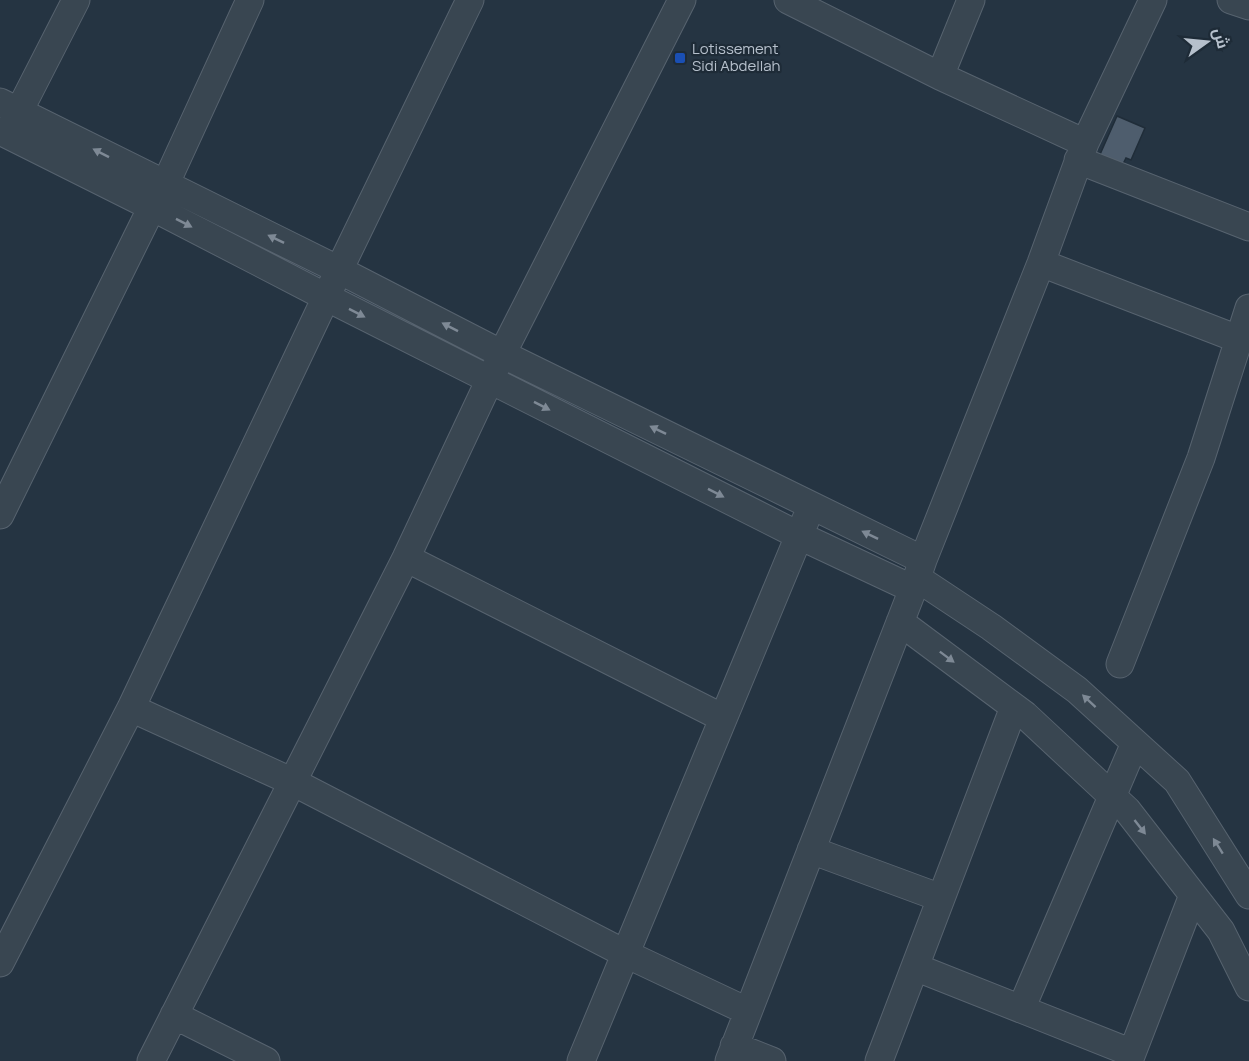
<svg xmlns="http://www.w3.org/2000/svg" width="1249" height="1061" font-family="Manrope,Cairo,sans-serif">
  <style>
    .building { fill: #4e5d6d; stroke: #202d39; stroke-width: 1.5 }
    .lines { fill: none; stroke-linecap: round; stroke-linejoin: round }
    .street-casing { stroke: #57636f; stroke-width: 29 }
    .street { stroke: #394651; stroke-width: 27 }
    .oneway { fill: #7e8995 }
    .transit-dot { fill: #1a4fb4; stroke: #1e2b37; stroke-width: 2 }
    .labels { text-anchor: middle; stroke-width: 4.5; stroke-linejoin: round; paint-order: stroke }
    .poi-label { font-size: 15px; fill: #b6c0cc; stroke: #1e2b37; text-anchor: start }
  </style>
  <rect width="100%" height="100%" fill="#253442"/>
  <path class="building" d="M1117,116L1145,128L1131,160L1126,158L1121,168L1098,159Z"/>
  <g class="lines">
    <defs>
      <path id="street" d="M788,0L940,76L1085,143
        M1231,0L1249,6
        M940,76L971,0
        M0,102L339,270L502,354L923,560
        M11,127L76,0
        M0,131L152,207L326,297L798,535L913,589
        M1078,160L1249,227
        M1041,263L1238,339
        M0,515L152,207L165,185L250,0
        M406,558L723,718
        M917,578L991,627L1077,690L1177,781L1249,895
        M900,622L1025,715L1127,810L1221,931L1249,987
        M1120,664L1201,458L1249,308
        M131,708L293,782L626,954L747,1011
        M811,850L941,898
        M0,963L131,708L339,270L470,0
        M915,967L1132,1053
        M1021,1009L1135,743
        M174,1015L266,1061
        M734,1046L772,1061
        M151,1061L406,558L502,354L682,0
        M581,1061L806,519
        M729,1061L913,589L923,560L1041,263L1085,143L1153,0
        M879,1061L1014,707
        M1129,1061L1193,895"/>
    </defs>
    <use href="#street" class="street-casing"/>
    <use href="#street" class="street"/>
  </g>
  <defs><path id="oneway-solid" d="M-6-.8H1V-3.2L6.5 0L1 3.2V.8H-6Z" transform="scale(1.5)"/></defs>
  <g class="oneway">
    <use href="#oneway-solid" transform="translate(101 153) rotate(-153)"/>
    <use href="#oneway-solid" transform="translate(184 223) rotate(27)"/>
    <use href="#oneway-solid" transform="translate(276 239) rotate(-154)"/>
    <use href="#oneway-solid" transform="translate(357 313) rotate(27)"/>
    <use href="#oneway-solid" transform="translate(450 327) rotate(-153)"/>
    <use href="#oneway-solid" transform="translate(542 406) rotate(27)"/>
    <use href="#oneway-solid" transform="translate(658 430) rotate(-154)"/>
    <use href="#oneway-solid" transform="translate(716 493) rotate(27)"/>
    <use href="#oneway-solid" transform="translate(870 535) rotate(-154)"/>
    <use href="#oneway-solid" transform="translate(947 657) rotate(37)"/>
    <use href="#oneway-solid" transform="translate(1089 701) rotate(-137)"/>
    <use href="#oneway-solid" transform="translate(1140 827) rotate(52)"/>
    <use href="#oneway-solid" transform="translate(1218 846) rotate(-122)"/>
  </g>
  <rect class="transit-dot" x="674" y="52" width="12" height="12" rx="3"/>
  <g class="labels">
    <g class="poi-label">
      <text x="692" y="54">Lotissement<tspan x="692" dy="17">Sidi Abdellah</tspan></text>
    </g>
  </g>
  <g transform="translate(1207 42) rotate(75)" stroke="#1e2b37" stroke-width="4.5" paint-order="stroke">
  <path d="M0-4.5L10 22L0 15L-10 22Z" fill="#b6c0cc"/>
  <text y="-9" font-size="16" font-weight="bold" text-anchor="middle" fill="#b6c0cc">ش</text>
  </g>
</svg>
